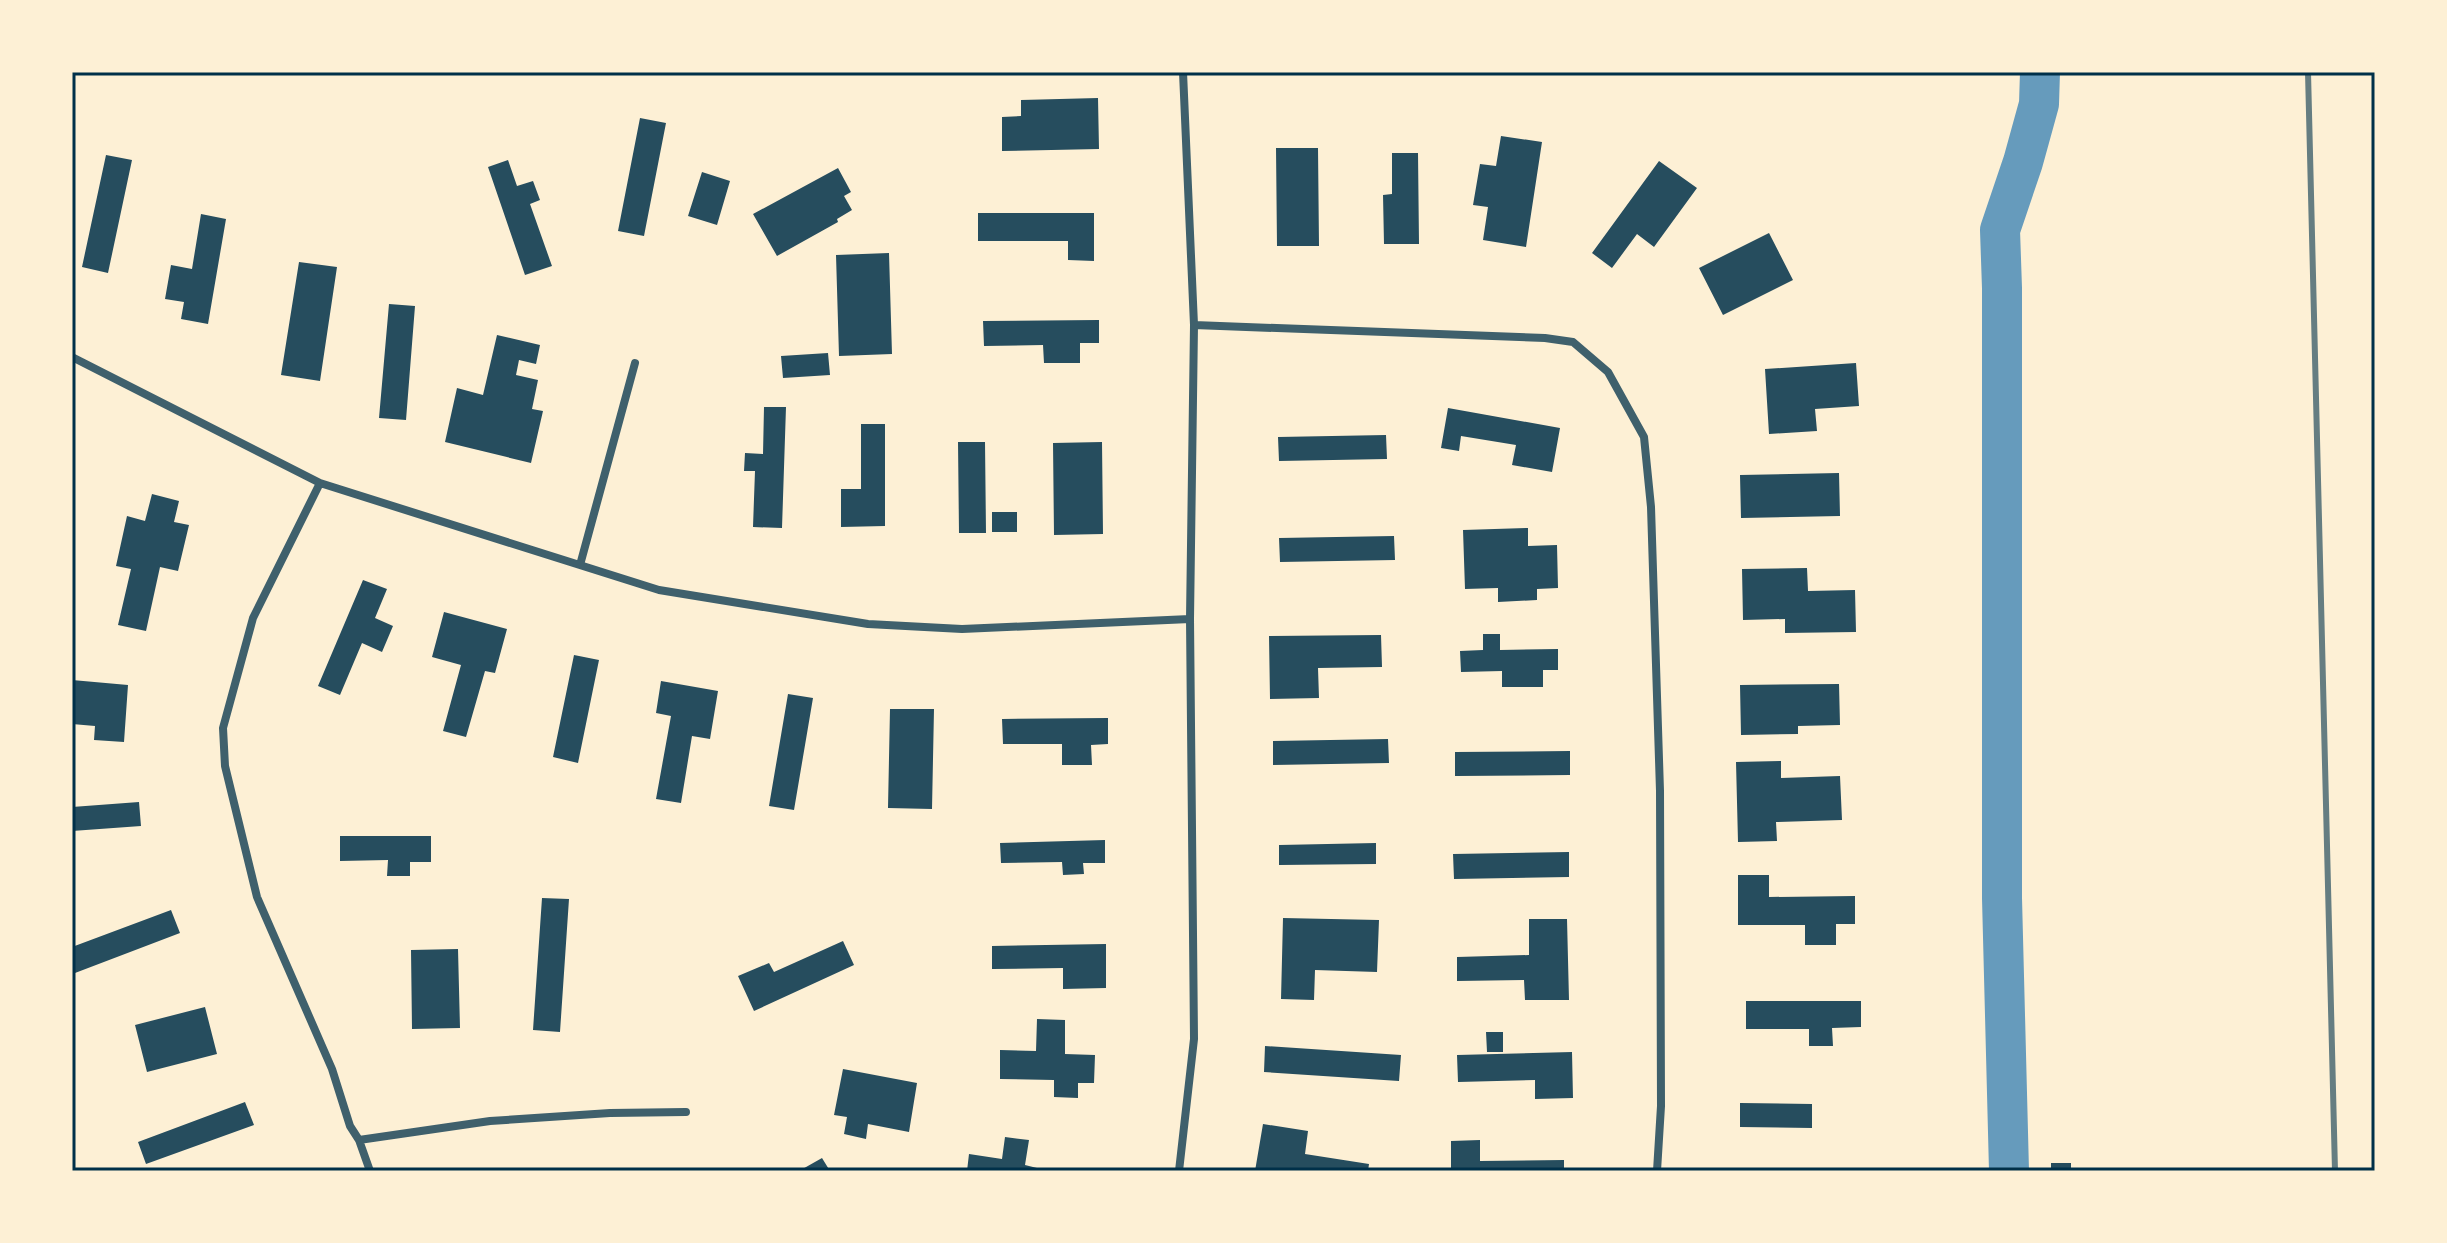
<svg xmlns="http://www.w3.org/2000/svg" width="2447" height="1243" font-family="'Golos Text',sans-serif">
  <style>
    .lines { fill: none; stroke-linecap: round; stroke-linejoin: round }
    .canal { stroke: #669bbc; stroke-width: 40 }
    .building { fill: #264d5e }
    .minor { stroke: #3f606c; stroke-width: 8 }
    .rail { stroke: #657d81; stroke-width: 6 }
    .neatline { fill: none; stroke: #003049; stroke-width: 3 }
  </style>
  <rect width="100%" height="100%" fill="#fdf0d5"/>
  <g class="lines">
    <path class="canal" d="M2009,1171L2002,898V288L2000,230L2023,162L2039,104L2040,72"/>
  </g>
  <path class="building" d="M1098,98L1099,149L1002,151V117L1021,116V100Z
    M640,118L666,123L644,236L618,231Z
    M1501,136L1542,142L1526,247L1483,240L1488,207L1473,205L1480,164L1496,166Z
    M1276,148H1318L1319,246H1277Z
    M1392,153H1418L1419,244H1384L1383,195L1392,194Z
    M106,155L132,160L108,273L82,267Z
    M508,160L517,186L533,181L540,200L530,204L552,266L525,275L488,167Z
    M1659,161L1697,188L1654,247L1637,234L1612,268L1592,253Z
    M838,168L851,192L844,196L852,210L837,219L838,222L777,256L753,214Z
    M702,172L730,181L717,225L688,216Z
    M978,213H1094V261L1068,260V241H978Z
    M201,214L226,219L208,324L181,319L184,302L165,299L171,265L192,269Z
    M1769,233L1793,280L1723,315L1699,268Z
    M889,253L892,354L839,356L836,255Z
    M299,262L337,267L320,381L281,375Z
    M389,304L415,306L406,420L379,418Z
    M1099,320V343H1080V363H1044L1043,345L984,346L983,321Z
    M497,335L540,345L536,364L519,360L516,375L538,380L532,409L543,411L531,463L445,442L457,388L483,395Z
    M828,353L830,375L783,378L781,356Z
    M1856,363L1859,406L1815,409L1817,431L1769,434L1765,369Z
    M764,407H786L782,528L753,527L755,471H744L745,453L763,454Z
    M1448,408L1560,428L1552,472L1512,465L1516,445L1461,436L1459,451L1441,448Z
    M861,424H885V526L841,527V489H861Z
    M1386,435L1387,459L1279,461L1278,437Z
    M958,442H985L986,533H959Z
    M1102,442L1103,534L1054,535L1053,443Z
    M1839,473L1840,516L1741,518L1740,475Z
    M152,494L179,501L174,522L189,525L178,571L160,567L146,631L118,625L131,569L116,566L127,516L145,521Z
    M992,512H1017V532H992Z
    M1528,528V546L1557,545L1558,588L1537,589V600L1498,602V588L1465,589L1463,530Z
    M1394,536L1395,560L1280,562L1279,538Z
    M1807,568L1808,591L1855,590L1856,632L1785,633V619L1743,620L1742,569Z
    M363,580L387,589L375,618L393,626L382,652L362,643L340,695L318,686Z
    M444,612L507,629L495,673L485,671L466,737L443,731L461,665L432,657Z
    M1483,634H1500V650L1558,649V670H1543V687H1502V671L1461,672L1460,651L1483,650Z
    M1381,635L1382,667L1318,668L1319,698L1270,699L1269,636Z
    M574,655L599,660L578,763L553,757Z
    M72,680L128,685L124,742L94,740L95,726L72,724Z
    M661,681L718,691L710,739L692,736L681,803L656,799L671,716L656,713Z
    M1839,684L1840,725L1798,726V734L1741,735L1740,685Z
    M788,694L813,698L794,810L769,806Z
    M890,709H934L932,809L888,808Z
    M1108,718V744L1091,745L1092,765H1062V744H1003L1002,719Z
    M1388,739L1389,763L1273,765V741Z
    M1570,751V775L1455,776V752Z
    M1781,761V778L1840,776L1842,820L1776,822L1777,841L1738,842L1736,762Z
    M139,802L141,826L72,831V807Z
    M340,836H431V862H410V876H387L388,860L340,861Z
    M1105,840V863H1083L1084,874L1063,875L1062,862L1001,863L1000,843Z
    M1376,843V864L1279,865V845Z
    M1569,852V877L1454,879L1453,854Z
    M1738,875H1769V897L1855,896V924H1836V945H1805V925H1738Z
    M542,898L569,899L560,1032L533,1030Z
    M171,910L180,933L75,973L72,964V947Z
    M1283,918L1379,920L1377,972L1315,970L1314,1000L1281,999Z
    M1529,919H1567L1569,1000H1525L1524,980L1457,981V957L1529,955Z
    M843,941L854,965L754,1011L738,976L769,963L774,972Z
    M1106,944V988L1063,989V968L992,969V946Z
    M458,949L460,1028L412,1029L411,950Z
    M1746,1001H1861V1027L1832,1028L1833,1046H1809V1029H1746Z
    M205,1007L217,1054L147,1072L135,1025Z
    M1037,1019L1065,1020V1054L1095,1055L1094,1083H1078V1098L1054,1097V1080L1000,1079V1050L1036,1051Z
    M1486,1032H1503V1052H1487Z
    M1265,1046L1401,1055L1399,1081L1264,1072Z
    M1572,1052L1573,1098L1535,1099V1080L1458,1082L1457,1055Z
    M843,1069L917,1083L909,1132L868,1124L866,1139L844,1134L847,1117L834,1115Z
    M245,1102L254,1125L146,1164L138,1142Z
    M1740,1103L1812,1104V1128L1740,1127Z
    M1263,1124L1308,1131L1305,1154L1369,1164L1368,1171H1255Z
    M1005,1137L1029,1140L1025,1165L1049,1171H967L969,1154L1002,1159Z
    M1480,1140V1161L1564,1160V1171H1451V1141Z
    M822,1158L830,1171H799Z
    M2051,1163H2071V1171H2051Z"/>
  <g class="lines">
    <path class="minor" d="M1194,325L1545,338L1573,342L1608,372L1644,437L1651,507L1660,791L1661,1106L1657,1171
      M72,357L320,483L659,590L868,624L962,629L1190,619
      M320,483L253,618L223,728L225,766L257,897L332,1069L350,1126L359,1140L490,1121L610,1113L686,1112
      M580,565L635,363
      M359,1140L370,1171
      M1179,1171L1194,1039L1190,619L1194,325L1183,72"/>
    <path class="rail" d="M2308,72L2335,1171"/>
  </g>
  <rect width="2447" height="1243" fill="none" stroke="#fdf0d5" stroke-width="148"/>
  <rect x="74" y="74" width="2299" height="1095" class="neatline"/>
</svg>
